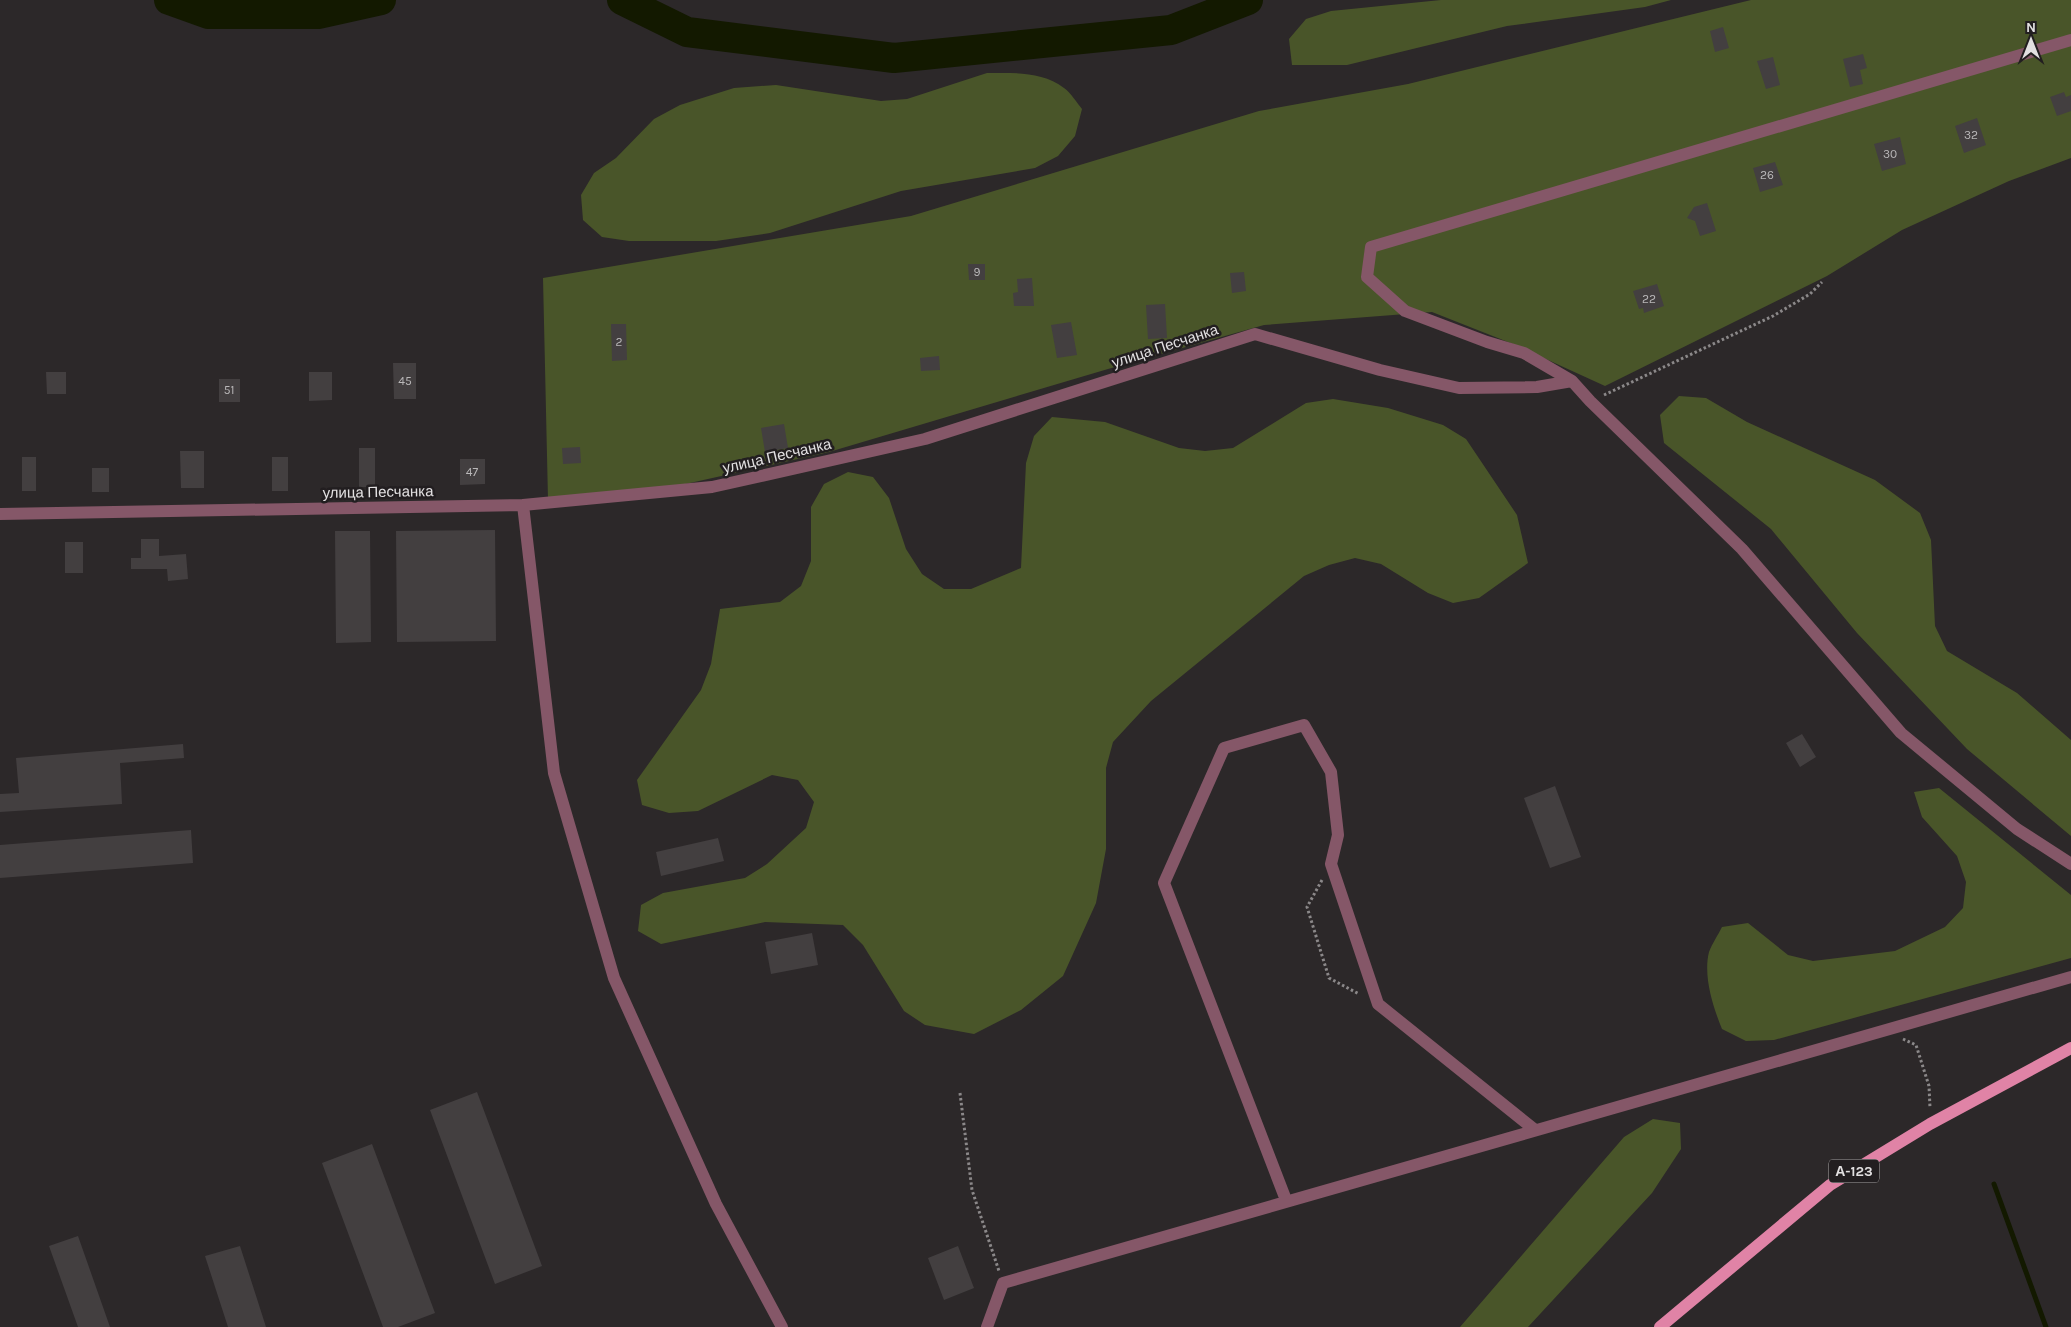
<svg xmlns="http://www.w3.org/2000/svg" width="2071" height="1327" font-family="Karla,sans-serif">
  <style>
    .green { fill: #495529 }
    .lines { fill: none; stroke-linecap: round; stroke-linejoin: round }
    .stream { stroke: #131900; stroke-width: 5 }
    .river { stroke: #131900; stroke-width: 30 }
    .building { fill: #433f40 }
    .path { stroke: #8b8889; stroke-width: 3; stroke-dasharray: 2.5 2.5; stroke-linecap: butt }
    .minor { stroke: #855768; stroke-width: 12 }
    .major { stroke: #e083a6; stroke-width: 12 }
    .labels { text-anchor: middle; stroke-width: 5; stroke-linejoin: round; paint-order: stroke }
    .number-label { font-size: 12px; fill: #bab8b9 }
    .shield { fill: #221e20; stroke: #a8a6a7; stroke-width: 1 }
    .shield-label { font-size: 14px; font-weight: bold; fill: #e2e0e1 }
    .street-label { font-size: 15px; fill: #e2e0e1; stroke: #221e20 }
  </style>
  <rect width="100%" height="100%" fill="#2c2829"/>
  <path class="green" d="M1441,0H1671L1645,7L1507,26L1347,65H1292L1289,39L1306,19L1331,11Z
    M1751,0H2071V158L2009,181L1902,230L1827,276L1605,386L1513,344L1432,312L1264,325L1108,369L829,452L672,487L548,500L543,278L911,216L1259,111L1408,84Z
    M987,73C1012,73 1042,71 1064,88C1071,93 1077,103 1082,109L1075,136L1058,156L1035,168L901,191L770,233L716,241H629L602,237L583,220L581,195L594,173L616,158L654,119L680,105L734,88L776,85L881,101L907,99Z
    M1679,396L1706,398L1747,422L1875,480L1920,513L1931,540L1935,626L1947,651L2017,693L2071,740V836L1967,749L1857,633L1771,529L1664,443L1660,415Z
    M1333,399L1388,408L1443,425L1466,439L1517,515L1528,563L1479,598L1453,603L1428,593L1381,564L1355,558L1329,565L1304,576L1151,701L1113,742L1106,768V849L1096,903L1063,976L1021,1010L974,1034L925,1025L904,1011L863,945L843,925L765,922L661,944L638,931L641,905L663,893L745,878L767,864L806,828L814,802L798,780L772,775L698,811L669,813L642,805L637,780L701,690L711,664L720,609L780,602L801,586L811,561V507L824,484L848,472L873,477L889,498L906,549L922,574L944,589H971L1021,568L1026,463L1034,436L1052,417L1105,422L1179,448L1205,451L1233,448L1306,403Z
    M1939,788L2071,895V958L1774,1040L1746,1041L1722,1029C1713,1007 1703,976 1709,952C1712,944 1718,935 1722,927L1748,923L1788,955L1813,961L1895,951L1945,927L1963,908L1966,882L1957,856L1922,817L1914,792Z
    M1653,1119L1680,1123L1681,1149L1652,1193L1528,1327H1460L1624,1137Z"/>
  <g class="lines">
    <path class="stream" d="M1994,1184L2046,1327"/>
    <path class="river" d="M169,0L208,14H318L381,0
      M622,0L687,32L894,58L1171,30L1248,0"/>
  </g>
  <path class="building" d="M1723,27L1729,48L1715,52L1710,31Z
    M1863,54L1867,68L1860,70L1863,84L1850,87L1843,59Z
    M1773,57L1780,85L1766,89L1757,61Z
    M2064,92L2066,97L2071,95V111L2057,116L2050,97Z
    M1977,118L1986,145L1964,153L1955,126Z
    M1900,137L1906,164L1882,171L1874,144Z
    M1775,162L1783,185L1760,192L1753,168Z
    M1707,203L1716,231L1700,236L1695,221L1687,218L1694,207Z
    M968,264H985V280H969Z
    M1244,272L1246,291L1232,293L1230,273Z
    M1032,278L1034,306H1014L1013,293L1018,292L1017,279Z
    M1657,284L1664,306L1644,313L1643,308L1639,309L1633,291Z
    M1165,304L1167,338L1148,339L1146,305Z
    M1071,322L1077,355L1057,358L1051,325Z
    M611,324H626L627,360L612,361Z
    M939,356L940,370L921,371L920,358Z
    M393,363H416V399H394Z
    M46,372H66V394H47Z
    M309,372H332V400L309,401Z
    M219,379H240V402H219Z
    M784,424L788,448L765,452L761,428Z
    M580,447L581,463L563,464L562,448Z
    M359,448H375V487H359Z
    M180,451H204V488H181Z
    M22,457H36V491H22Z
    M272,457H288V491H272Z
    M460,459H485V484L460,485Z
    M92,468H109V492H92Z
    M495,530L496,641L397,642L396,531Z
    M335,531H370L371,642L336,643Z
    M141,539H159V556L186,554L188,579L168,581L167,569H131V558H141Z
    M65,542H83V573H65Z
    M1802,734L1816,757L1800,767L1786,743Z
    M183,744L184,758L120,763L122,804L0,812V794L19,793L16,758Z
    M1555,786L1581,857L1550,868L1524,798Z
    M191,830L193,863L0,878V845Z
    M718,838L724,861L661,876L656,852Z
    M812,933L818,965L771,974L765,942Z
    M477,1092L542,1266L495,1284L430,1110Z
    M372,1144L435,1313L398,1327H383L322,1163Z
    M78,1236L110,1327H78L49,1246Z
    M240,1246L266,1327H228L205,1256Z
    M958,1246L974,1288L944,1300L928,1258Z"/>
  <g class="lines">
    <path class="path" d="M1604,395L1773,316L1810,294L1822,282
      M1322,880L1307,907L1329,978L1359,994
      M1903,1039L1916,1045L1929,1086L1930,1108
      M960,1093L972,1190L999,1271"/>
    <path class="minor" d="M1572,381L1524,353L1487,342L1405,311L1367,277L1371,247L2071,40
      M523,505L554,773L614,978L716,1204L782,1327
      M0,514L523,505L712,487L925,439L1255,334L1380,370L1459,388L1537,387L1572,381L1590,401L1742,549L1901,733L2017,829L2071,864
      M1286,1200L1164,883L1224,748L1304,725L1331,772L1338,835L1331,864L1378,1004L1535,1130
      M987,1327L1003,1283L2071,977"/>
    <path class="major" d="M1660,1327L1830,1185L1930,1124L2071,1048"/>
  </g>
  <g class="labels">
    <g class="number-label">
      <text x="1971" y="139">32</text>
      <text x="1890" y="158">30</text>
      <text x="1767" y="179">26</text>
      <text x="977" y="276">9</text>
      <text x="1649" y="303">22</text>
      <text x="619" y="346">2</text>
      <text x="405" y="385">45</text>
      <text x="229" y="394">51</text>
      <text x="472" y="476">47</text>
    </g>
    <rect class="shield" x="1829" y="1159.5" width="50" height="23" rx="4"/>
    <g class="shield-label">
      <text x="1854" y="1176">А-123</text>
    </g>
    <g class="street-label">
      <text transform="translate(1165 346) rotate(-18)" y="5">улица Песчанка</text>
      <text transform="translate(777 456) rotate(-13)" y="5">улица Песчанка</text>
      <text transform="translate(378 492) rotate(-1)" y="5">улица Песчанка</text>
    </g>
  </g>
  <g transform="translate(2031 40)" stroke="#221e20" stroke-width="4" paint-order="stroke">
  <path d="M0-4L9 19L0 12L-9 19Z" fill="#e2e0e1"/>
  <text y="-8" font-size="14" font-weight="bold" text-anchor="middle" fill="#e2e0e1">N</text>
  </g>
</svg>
